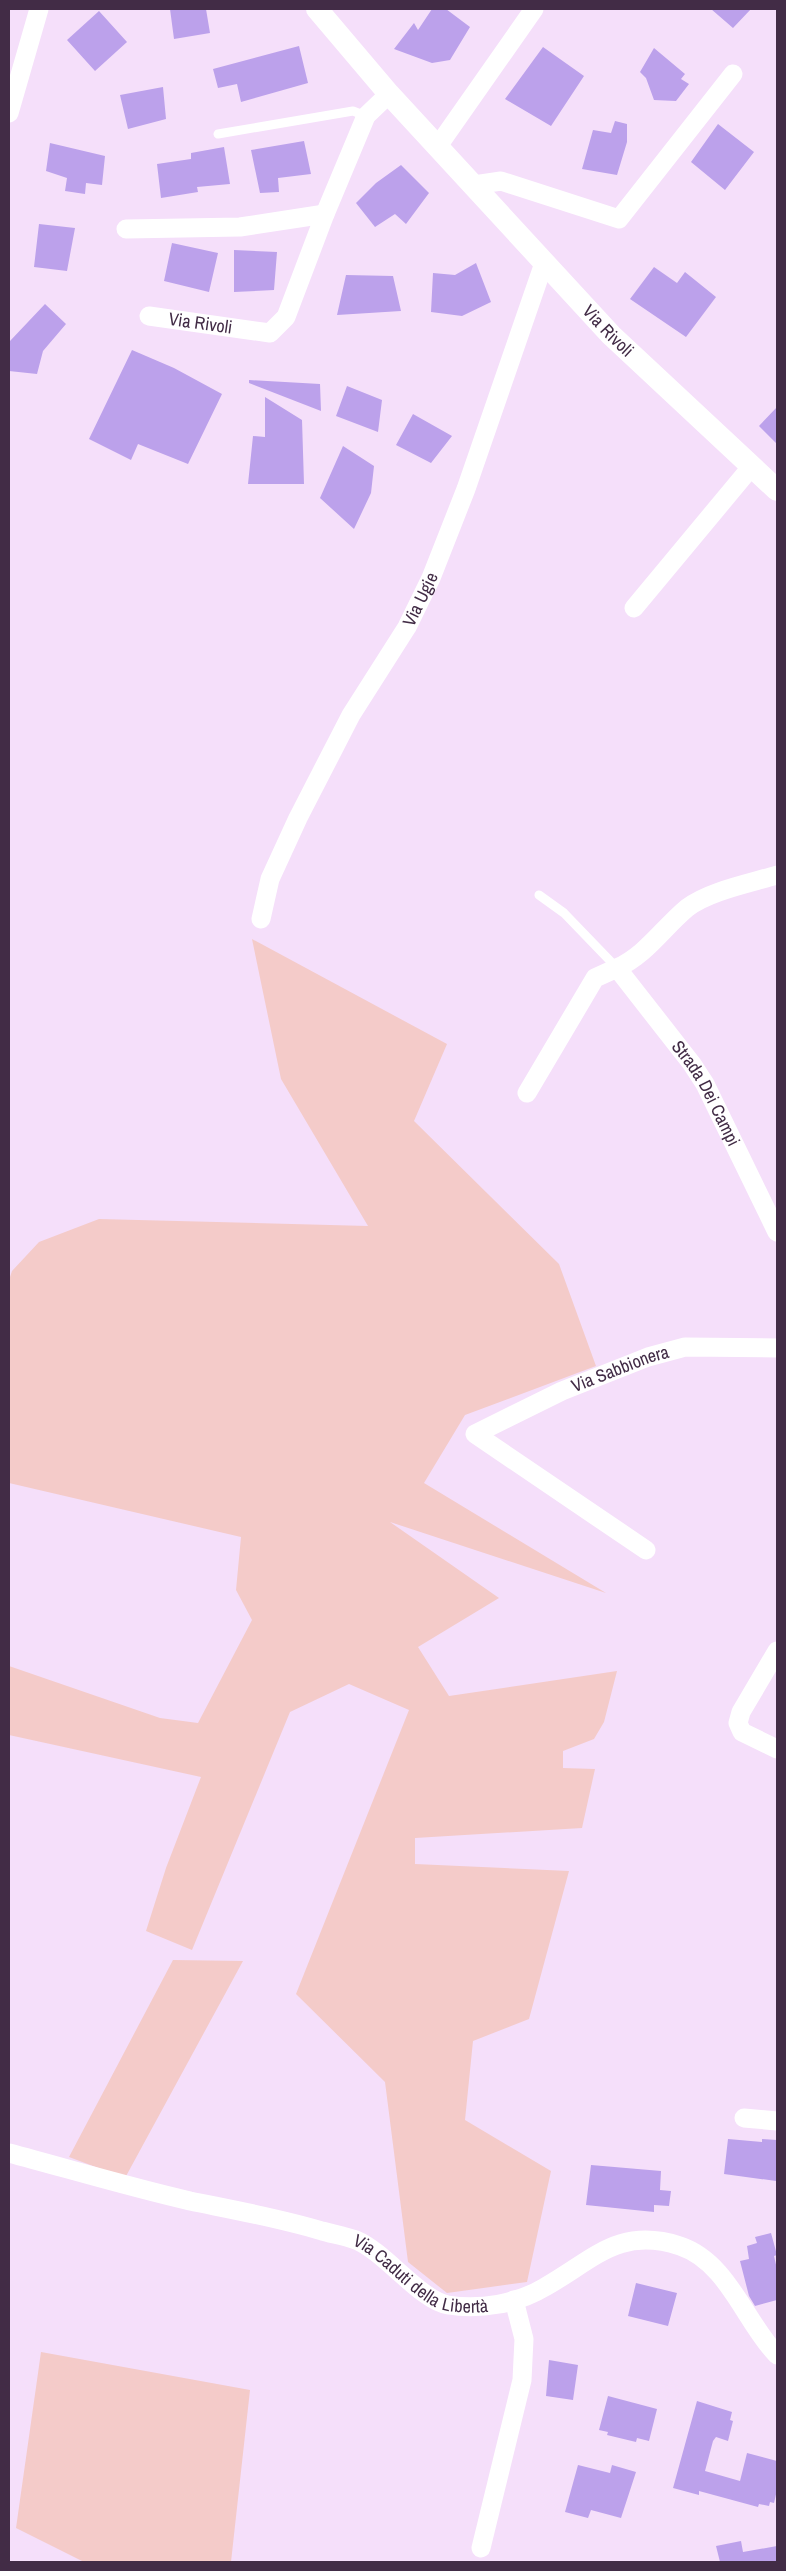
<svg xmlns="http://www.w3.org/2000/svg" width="786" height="2571" font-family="'Archivo Narrow',sans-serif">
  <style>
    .green { fill: #f4cbc9 }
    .building { fill: #bca1eb }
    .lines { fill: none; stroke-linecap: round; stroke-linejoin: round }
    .service { stroke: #fff; stroke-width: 9 }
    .minor { stroke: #fff; stroke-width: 19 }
    .tertiary { stroke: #fff; stroke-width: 22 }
    .labels { text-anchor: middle; stroke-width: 4.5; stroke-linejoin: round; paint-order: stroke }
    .street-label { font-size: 18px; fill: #422c46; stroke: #fcf0fe }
  </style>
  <rect width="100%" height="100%" fill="#f5dffa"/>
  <path class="green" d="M252,939L447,1044L414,1121L559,1264L596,1366L465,1415L424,1483L606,1593L390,1522L499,1598L418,1647L449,1696L617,1671L604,1722L594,1739L563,1751V1768L595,1769L582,1828L415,1838V1864L569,1871L529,2019L473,2041L465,2120L551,2171L527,2282L447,2293L408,2262L385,2082L296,1994L409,1710L349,1684L290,1712L192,1950L146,1931L166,1868L201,1777L9,1735V1666L160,1718L198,1723L252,1620L236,1590L241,1537L9,1483V1280L12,1271L39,1242L99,1219L368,1226L281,1079Z
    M173,1960L243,1961L125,2178L69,2157Z
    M41,2352L250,2390L231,2562H84L16,2528Z"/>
  <path class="building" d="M170,9H206L210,33L174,39Z
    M432,9H446L470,27L450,60L432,63L394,49L414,23L418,30Z
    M711,9H751L733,28Z
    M99,11L127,42L95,71L67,40Z
    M299,46L308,83L241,102L237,84L218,88L213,69Z
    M543,47L584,76L551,126L505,99Z
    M654,48L685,74L681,79L689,84L676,101L654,100L646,78L640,72Z
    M163,87L166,119L128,129L120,95Z
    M615,121L627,124V142L617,175L582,169L593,130L611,133Z
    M718,124L754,152L725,190L691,162Z
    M304,141L311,174L278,178L279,192L260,193L251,150Z
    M50,143L105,156L102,185L86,183L85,194L65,191L67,178L46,171Z
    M224,147L230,184L197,187L198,192L161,198L157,164L191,159V153Z
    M401,165L429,193L406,224L395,214L375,227L356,203L376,183Z
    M39,224L75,228L67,271L34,267Z
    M172,243L218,253L209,292L164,281Z
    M234,250L277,252L274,290L234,292Z
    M476,263L491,302L462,316L431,312L433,273L455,275Z
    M654,267L677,283L685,272L716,297L686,337L630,299Z
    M346,275L393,276L401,311L337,315Z
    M45,304L66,324L43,351L37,374L9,371L10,341Z
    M132,350L174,368L222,394L188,464L138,444L131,460L89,439Z
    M249,380L320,384L321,411L249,383Z
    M347,386L382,400L378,432L336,416Z
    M265,397L302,420L304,484H248L253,436L265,437Z
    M777,407V444L759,426Z
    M413,414L452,436L431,463L396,445Z
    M343,446L374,466L371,493L354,529L320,498Z
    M728,2139L762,2142V2139L777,2140L776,2181L724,2174Z
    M591,2165L661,2171L660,2190L671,2191L669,2206L654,2205V2212L586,2205Z
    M771,2233L777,2255L774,2256L777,2269V2300L755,2306L749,2296L740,2261L749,2259L747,2246L757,2243L755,2237Z
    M636,2283L677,2293L668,2326L628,2316Z
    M549,2360L578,2365L573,2400L546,2396Z
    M608,2396L657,2409L649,2441L637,2438L636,2442L607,2435L608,2432L599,2430Z
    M697,2401L732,2412L730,2420L733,2421L728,2441L716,2437L713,2441L705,2471L740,2481L747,2453L777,2461V2490L774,2503L770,2502L769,2506L759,2504L758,2507L699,2491V2495L673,2488Z
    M578,2465L610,2473L612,2465L636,2472L621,2518L591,2510L588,2518L565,2512Z
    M741,2541L743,2552L777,2546V2562H720L716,2546Z"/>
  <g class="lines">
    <path class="service" d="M218,134L353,111L366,116
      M539,895L564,913L617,968"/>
    <g class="minor">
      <path d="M9,113L39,9"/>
      <path d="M438,146L534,9"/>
      <path d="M474,185L501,181L619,219L733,74"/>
      <path d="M126,229L240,227L325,214"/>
      <path id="s1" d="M149,316L270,333L286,317L325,214L366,116L389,94"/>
      <path d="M634,608L752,466"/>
      <path id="s2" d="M261,919L270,879L298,818L351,715L407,627L431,578L466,489L544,263"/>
      <path d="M617,968C646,955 663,928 687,908C709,891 751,883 777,875"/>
      <path id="s3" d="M527,1093L595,978L617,968L692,1064L705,1084L777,1232"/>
      <path id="s4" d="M646,1550L475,1434L562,1391L648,1357L685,1347L777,1348"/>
      <path d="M777,1651L741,1712L738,1723L742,1732L777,1749"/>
      <path d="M744,2118L777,2121"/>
      <path id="s5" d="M9,2153C69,2169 129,2187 190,2201C234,2210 279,2218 322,2231C333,2234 345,2236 356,2240C385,2252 420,2300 448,2305C480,2310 517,2304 545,2287C593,2260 619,2226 680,2246C728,2262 745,2322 777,2355"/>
      <path d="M481,2548L522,2380L524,2339L514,2300"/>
    </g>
    <path class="tertiary" id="s6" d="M317,9L389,94L611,335L777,490"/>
  </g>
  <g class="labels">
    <g class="street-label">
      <text dy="6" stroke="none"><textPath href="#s1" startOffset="52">Via Rivoli</textPath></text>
      <text dy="6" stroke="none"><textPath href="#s6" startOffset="434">Via Rivoli</textPath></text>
      <text dy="6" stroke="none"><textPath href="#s2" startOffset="359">Via Ugie</textPath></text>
      <text dy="6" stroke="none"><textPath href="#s3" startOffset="312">Strada Dei Campi</textPath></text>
      <text dy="6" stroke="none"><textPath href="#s4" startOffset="366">Via Sabbionera</textPath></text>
      <text dy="6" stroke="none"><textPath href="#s5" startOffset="434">Via Caduti della Libertà</textPath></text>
    </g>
  </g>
  <rect width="786" height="2571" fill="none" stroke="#422c46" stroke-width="20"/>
</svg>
